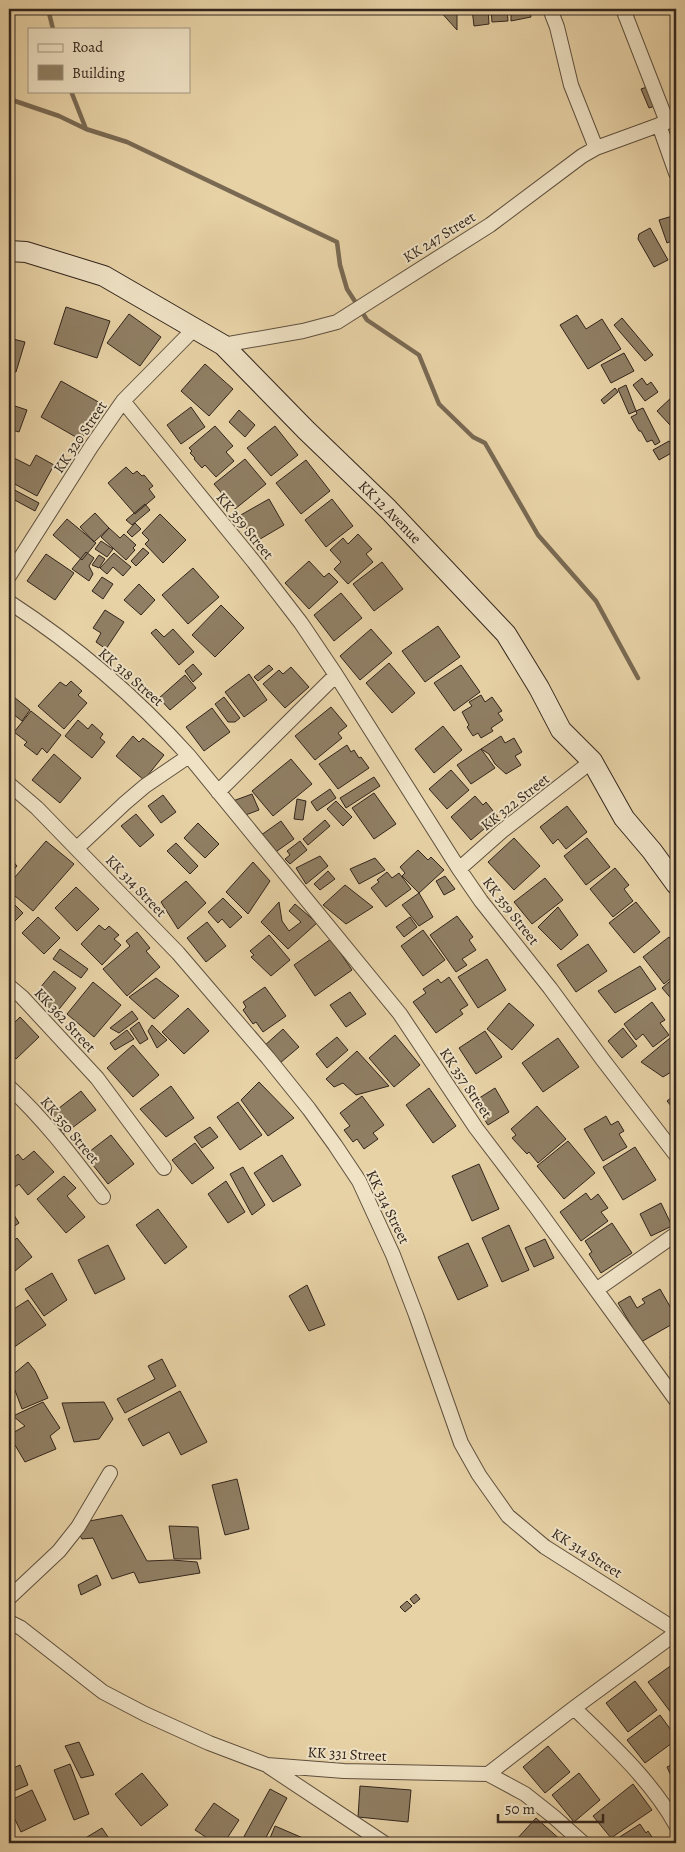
<svg xmlns="http://www.w3.org/2000/svg" width="685" height="1852" font-family="Alegreya,serif">
  <style>
    .lines { fill: none; stroke-linecap: round; stroke-linejoin: round }
    .stream { stroke: #796953; stroke-width: 4.5 }
    .building { fill: #907f64; stroke: #32251c }
    .street-casing { stroke: #5f503e; stroke-width: 16 }
    .secondary-casing { stroke: #32251c; stroke-width: 22 }
    .street { stroke: #efe2c5; stroke-width: 14 }
    .secondary { stroke: #efe2c5; stroke-width: 20 }
    .labels { text-anchor: middle; stroke-width: 4; stroke-linejoin: round; paint-order: stroke }
    .street-label { font-size: 15px; fill: #32251c; stroke: #efe2c5 }
  </style>
  <rect width="100%" height="100%" fill="#e7d2a6"/>
  <filter id="stains"><feTurbulence type="fractalNoise" baseFrequency=".004" numOctaves="4"/><feColorMatrix values="0 0 0 0 .2 0 0 0 0 .09 0 0 0 0 .02 0 0 0 .5 -.17"/></filter>
  <radialGradient id="worn" r=".72"><stop offset=".6" stop-color="#630" stop-opacity="0"/><stop offset="1" stop-color="#630" stop-opacity=".3"/></radialGradient>
  <g class="lines">
    <path class="stream" d="M48,9L53,29
      M71,91L86,129
      M9,99L59,116L86,129L127,142L337,242L340,265L347,289L367,320L419,355L439,404L473,437L485,443L538,535L596,601L638,678"/>
  </g>
  <path class="building" d="M438,9H457V30Z
    M472,9H488L489,24L474,26Z
    M491,9H507L508,21L492,22Z
    M511,9H530L531,17L511,21Z
    M650,86L658,105L649,108L641,89Z
    M676,215V239L667,243L659,220Z
    M650,228L668,260L654,267L638,239L639,234Z
    M66,307L110,321L97,358L54,344Z
    M129,314L161,337L140,366L107,343Z
    M577,315L586,329L602,319L621,349L588,369L560,325Z
    M622,318L653,355L645,361L614,325Z
    M9,338L25,342L16,372L9,370Z
    M624,353L634,371L611,383L601,365Z
    M205,364L233,389L209,416L181,391Z
    M642,378L647,385L651,382L658,392L645,401L633,385Z
    M61,381L102,404L81,440L41,417Z
    M626,385L636,411L629,414L618,389Z
    M615,388L618,392L604,404L601,400Z
    M672,397L676,401V420L670,425L657,411Z
    M9,404L27,410L19,432L9,429Z
    M191,407L205,427L181,444L167,425Z
    M643,408L660,442L655,445L652,440L647,442L641,431H639L631,417L637,414L636,411Z
    M239,410L255,425L245,437L229,422Z
    M215,426L233,446L226,452L234,461L216,477L205,465L202,468L194,459L195,458L190,453L192,451L189,448Z
    M275,426L298,455L271,476L247,448Z
    M669,441L675,451L659,460L653,450Z
    M36,455L54,465L37,496L9,481V468L14,458L30,466Z
    M245,459L266,484L235,509L214,484Z
    M306,460L330,491L301,514L276,483Z
    M126,467L133,474L137,471L142,476L144,475L153,486L149,489L155,497L135,514L108,483Z
    M9,487L39,503L35,511L9,497Z
    M269,499L284,525L255,542L239,516Z
    M332,499L353,526L326,547L305,520Z
    M145,504L150,510L132,525L126,520Z
    M95,513L109,528L94,542L80,527Z
    M160,514L186,540L163,563L145,544L149,540L142,533Z
    M67,519L96,543L82,560L53,535Z
    M135,523L141,529L132,537L127,532Z
    M109,528L120,538L124,534L136,545L133,548L135,550L126,560L101,537Z
    M358,534L372,549L366,554L373,562L348,584L334,569L341,562L330,550L343,538L348,544Z
    M101,541L113,549L107,557L95,549Z
    M143,548L149,553L136,566L131,561Z
    M86,552L94,558L89,566L93,574L89,581L72,569Z
    M114,553L131,567L123,576L113,567L107,574L100,568Z
    M46,554L74,573L55,600L27,581Z
    M99,555L105,559L99,568L92,565Z
    M309,561L324,577L329,573L338,582L309,609L285,583Z
    M382,562L403,589L374,611L353,584Z
    M193,568L219,597L188,624L162,595Z
    M102,577L113,584L103,599L92,591Z
    M139,584L155,600L141,615L124,600Z
    M341,593L362,618L334,641L314,615Z
    M221,605L244,628L215,657L192,635Z
    M105,610L124,622L106,649L96,642L101,633L93,628Z
    M438,626L460,657L425,682L402,651Z
    M156,629L164,637L173,629L194,652L179,665L151,633Z
    M371,629L392,653L360,680L340,656Z
    M9,645L14,649L9,656Z
    M389,663L415,693L392,713L366,683Z
    M193,664L202,674L193,682L185,671Z
    M269,665L273,669L258,681L254,677Z
    M461,665L480,692L454,711L434,683Z
    M291,667L309,687L285,708L263,684L279,670L283,674Z
    M249,674L267,700L244,717L225,692Z
    M185,675L196,688L170,710L159,698Z
    M71,681L82,691L78,695L87,703L64,729L38,706L60,682L66,686Z
    M9,693L30,710L22,721L9,711Z
    M481,695L485,702L492,697L502,711L498,713L503,720L491,728L493,731L481,738L478,733L473,736L467,727L469,725L462,712L472,706L469,702Z
    M224,697L240,718L235,722H228L215,704Z
    M331,707L347,726L338,733L342,738L315,760L295,736Z
    M212,708L230,732L204,751L186,727Z
    M31,711L61,735L47,753L42,748L37,755L24,745L27,742L14,732Z
    M78,720L88,729L92,724L103,734L100,738L105,742L92,758L65,736Z
    M443,726L462,750L434,773L415,749Z
    M133,736L139,742L143,738L164,755L144,780L116,756Z
    M501,736L505,743L514,738L522,752L515,756L521,765L506,774L495,764L489,754L481,749Z
    M347,745L351,752L354,750L359,758L361,757L369,768L338,789L319,764Z
    M481,749L495,768L471,784L457,765Z
    M54,754L81,778L60,803L32,780Z
    M291,759L312,784L273,816L252,791Z
    M451,770L469,790L447,809L429,789Z
    M374,777L380,786L346,808L340,798Z
    M330,789L336,798L317,811L311,802Z
    M374,793L396,824L374,839L352,808Z
    M252,794L259,810L240,817L233,801Z
    M163,795L176,812L161,823L148,806Z
    M475,796L483,805L486,802L498,817L471,840L451,817Z
    M297,799L306,801L303,820L294,819Z
    M336,801L352,817L343,826L327,809Z
    M567,806L587,832L566,849L558,839L553,844L540,827Z
    M136,814L154,835L140,847L121,826Z
    M325,820L330,826L308,845L303,839Z
    M281,821L294,839L270,856L257,838Z
    M198,823L219,844L205,858L184,838Z
    M514,838L540,866L514,890L488,862Z
    M587,838L610,867L586,885L564,856Z
    M46,841L74,864L33,911L9,891V884Z
    M300,841L307,850L290,864L285,859L290,855L287,851Z
    M176,843L198,866L190,874L167,851Z
    M418,850L428,860L431,857L444,870L419,893L402,876L405,873L400,867Z
    M320,856L328,866L306,884L296,868Z
    M9,857L17,866L9,875Z
    M375,858L385,870L359,884L350,869Z
    M253,862L270,881L248,914L226,892Z
    M615,868L629,885L624,889L633,901L613,917L590,889Z
    M328,871L335,879L320,890L314,884Z
    M387,872L392,878L399,873L411,889L386,907L371,888L379,882L377,880Z
    M445,876L455,889L444,895L436,881Z
    M545,878L563,900L532,924L514,902Z
    M186,881L206,903L178,929L161,902Z
    M345,885L373,907L346,924L323,905Z
    M76,887L99,909L77,931L55,908Z
    M419,893L433,917L419,926L402,905Z
    M223,898L242,917L230,928L222,919L218,923L208,912Z
    M9,899L23,913L9,927Z
    M279,902L282,921L289,931L301,922L289,911L295,904L317,923L288,949L261,922Z
    M636,902L660,932L634,953L609,923Z
    M558,907L578,935L561,950L538,927Z
    M457,916L473,937L469,940L476,950L462,959L467,965L456,972L430,935Z
    M38,917L60,938L44,954L22,933Z
    M410,917L417,927L404,937L396,927Z
    M207,922L226,946L206,962L187,938Z
    M99,925L105,930L109,926L119,935L114,939L121,945L102,965L81,944Z
    M423,930L445,960L423,976L401,946Z
    M137,932L150,948L146,951L160,967L127,996L103,969L130,946L126,941Z
    M269,935L290,960L271,976L251,957L254,955L250,951Z
    M669,937L676,946V974L664,984L643,957Z
    M331,939L352,970L315,996L294,965Z
    M588,944L607,971L576,992L557,965Z
    M60,949L88,969L81,978L53,959Z
    M487,959L506,990L478,1008L458,977Z
    M640,966L656,989L615,1013L598,991Z
    M54,971L76,988L56,1013L34,995Z
    M676,976V1004L662,988Z
    M449,977L468,1005L460,1010L463,1014L436,1033L413,1002L426,993L423,989L438,979L441,983Z
    M156,978L179,996L154,1019L129,997Z
    M93,982L121,1005L94,1037L67,1014Z
    M265,987L286,1016L263,1032L256,1022L253,1024L243,1010L246,1007L243,1002Z
    M350,992L366,1014L346,1027L330,1005Z
    M652,1002L665,1020L660,1023L669,1035L653,1047L643,1034L636,1040L624,1024Z
    M509,1003L534,1025L512,1050L487,1029Z
    M188,1008L209,1031L184,1054L162,1032Z
    M132,1011L138,1019L119,1033L110,1028Z
    M20,1017L39,1037L16,1059L9,1051V1028Z
    M139,1022L148,1039L140,1044L130,1029Z
    M152,1025L167,1040L157,1048L148,1031Z
    M623,1028L637,1046L622,1058L608,1041Z
    M283,1029L299,1047L280,1063L264,1046Z
    M127,1030L134,1039L115,1050L110,1043Z
    M485,1031L502,1057L476,1074L459,1048Z
    M395,1035L420,1065L394,1087L369,1058Z
    M337,1037L348,1050L327,1068L316,1054Z
    M558,1038L579,1067L543,1092L522,1063Z
    M670,1038L676,1047V1069L663,1077L641,1062Z
    M133,1045L159,1075L133,1097L107,1068Z
    M357,1051L389,1086L356,1095L343,1083L334,1087L326,1079Z
    M259,1082L294,1118L268,1136L241,1100Z
    M171,1086L194,1118L166,1137L140,1109Z
    M429,1088L456,1126L433,1143L406,1105Z
    M495,1088L509,1112L488,1125L473,1102Z
    M81,1091L96,1110L64,1134L50,1115Z
    M676,1092V1112L667,1101L676,1094Z
    M362,1096L384,1125L373,1133L378,1139L364,1149L357,1139L353,1142L344,1130L350,1126L340,1113Z
    M238,1102L262,1135L240,1150L217,1117Z
    M537,1106L566,1139L538,1163L529,1152L527,1154L512,1138L516,1135L511,1129Z
    M606,1116L611,1125L618,1121L624,1131L619,1134L627,1147L603,1161L584,1129Z
    M210,1127L218,1137L202,1148L194,1137Z
    M111,1135L134,1164L108,1184L85,1155Z
    M568,1141L595,1173L564,1199L537,1166Z
    M195,1143L214,1168L192,1184L172,1160Z
    M635,1147L656,1180L623,1200L603,1167Z
    M34,1151L54,1172L28,1195L19,1184L15,1187L9,1180V1162L18,1154L23,1160Z
    M282,1155L301,1185L273,1202L254,1173Z
    M479,1164L499,1209L472,1221L452,1176Z
    M243,1167L265,1205L252,1215L230,1174Z
    M64,1176L76,1188L67,1196L85,1217L66,1233L37,1199Z
    M226,1181L245,1212L228,1223L208,1194Z
    M586,1193L591,1200L598,1194L608,1208L601,1212L608,1221L581,1241L560,1212Z
    M661,1203L672,1226L651,1236L640,1214Z
    M9,1207L19,1223L9,1230Z
    M158,1209L187,1247L165,1264L136,1225Z
    M612,1223L632,1253L601,1273L589,1254L592,1252L585,1241Z
    M509,1225L529,1270L502,1282L482,1238Z
    M17,1238L32,1257L15,1271L9,1263V1245Z
    M545,1239L554,1258L534,1267L525,1248Z
    M468,1243L488,1286L458,1300L438,1257Z
    M108,1245L125,1279L95,1294L78,1260Z
    M52,1273L67,1300L44,1316L25,1289Z
    M307,1285L325,1325L309,1331L289,1296Z
    M660,1289L676,1317V1322L641,1342L618,1303L630,1296L637,1308L645,1303L642,1299Z
    M28,1300L46,1325L10,1350L9,1312Z
    M676,1354V1368L670,1357Z
    M162,1359L176,1386L125,1413L117,1399L155,1379L148,1366Z
    M28,1362L35,1371L48,1398L22,1409L10,1377Z
    M180,1391L207,1442L181,1455L169,1432L143,1446L128,1419Z
    M43,1402L60,1428L50,1436L56,1449L25,1462L9,1435L25,1426L13,1416Z
    M104,1402L113,1419L99,1439L74,1442L62,1403Z
    M237,1479L249,1529L225,1535L212,1485Z
    M122,1515L147,1561L172,1560L197,1562L200,1573L139,1583L134,1572L112,1579L93,1538L82,1539L73,1524Z
    M169,1526L198,1527L201,1559H174Z
    M97,1575L101,1585L81,1595L78,1585Z
    M416,1594L420,1599L414,1604L410,1599Z
    M407,1601L412,1606L405,1612L400,1607Z
    M676,1662V1711L672,1714L648,1682Z
    M635,1681L657,1710L628,1732L606,1703Z
    M660,1715L676,1737V1740L645,1763L627,1740Z
    M79,1742L94,1775L81,1778L65,1746Z
    M548,1746L570,1772L545,1793L523,1767Z
    M676,1763V1787L667,1767Z
    M70,1764L89,1814L74,1820L54,1770Z
    M20,1765L28,1785L9,1793V1770Z
    M142,1773L168,1805L141,1826L115,1794Z
    M579,1773L600,1800L574,1822L552,1795Z
    M633,1784L652,1810L611,1838L593,1816Z
    M360,1786L411,1790L408,1822L358,1817Z
    M270,1789L287,1798L263,1843H244L241,1842Z
    M32,1790L46,1820L21,1832L9,1807V1801Z
    M214,1803L239,1820L224,1843H215L195,1830Z
    M536,1818L563,1842L562,1843H517L515,1841Z
    M640,1824L646,1833L648,1831L656,1843H617L615,1840Z
    M275,1826L310,1841L309,1843H268Z
    M102,1828L112,1843H84L82,1840Z"/>
  <g class="lines">
    <defs>
      <path id="street" d="M550,9L557,27L571,85L596,148
        M623,9L667,122
        M676,118L659,125L676,173
        M223,345L303,331L337,322L490,225L582,156L596,148L659,125
        M123,401L254,562L301,623L336,675L459,869L481,901L550,988L603,1060L676,1155
        M9,576L91,447L123,401L194,329
        M9,602C75,645 136,697 189,756L400,1014L476,1128L536,1207L676,1400
        M9,784L37,808L178,953L268,1058L309,1109L335,1145L359,1181L393,1255L416,1315L461,1443L479,1475L508,1516L545,1547L676,1630
        M218,792L336,675
        M77,848L125,803L145,786L189,756
        M459,869L502,831L592,761
        M9,986L22,997L97,1078L164,1168
        M9,1087C45,1120 74,1159 103,1197
        M596,1290L676,1234
        M9,1598L59,1551L78,1527L110,1473
        M9,1622L21,1628L103,1692L145,1714L209,1743L267,1765L344,1771L488,1774L574,1708L676,1633
        M574,1708C611,1744 651,1780 676,1825
        M268,1766L384,1843
        M488,1774L525,1794L554,1817L583,1843"/>
      <path id="secondary" d="M9,251L26,252L104,276L223,345L306,430L388,509L506,634L539,688L561,730L592,761L624,818L652,851L676,884"/>
    </defs>
    <use href="#street" class="street-casing"/>
    <use href="#secondary" class="secondary-casing"/>
    <use href="#street" class="street"/>
    <use href="#secondary" class="secondary"/>
  </g>
  <g class="labels">
    <g class="street-label">
      <text transform="translate(439 237) rotate(-32)" y="5">KK 247 Street</text>
      <text transform="translate(80 437) rotate(-56)" y="5">KK 320 Street</text>
      <text transform="translate(390 512) rotate(45)" y="5">KK 12 Avenue</text>
      <text transform="translate(245 526) rotate(51)" y="5">KK 359 Street</text>
      <text transform="translate(131 677) rotate(41)" y="5">KK 318 Street</text>
      <text transform="translate(515 802) rotate(-38)" y="5">KK 322 Street</text>
      <text transform="translate(136 886) rotate(46)" y="5">KK 314 Street</text>
      <text transform="translate(511 911) rotate(52)" y="5">KK 359 Street</text>
      <text transform="translate(65 1020) rotate(47)" y="5">KK 362 Street</text>
      <text transform="translate(466 1083) rotate(56)" y="5">KK 357 Street</text>
      <text transform="translate(70 1130) rotate(50)" y="5">KK 350 Street</text>
      <text transform="translate(388 1207) rotate(64)" y="5">KK 314 Street</text>
      <text transform="translate(587 1553) rotate(32)" y="5">KK 314 Street</text>
      <text transform="translate(347 1754) rotate(3)" y="5">KK 331 Street</text>
    </g>
  </g>
  <rect width="685" height="1852" fill="none" stroke="#e7d2a6" stroke-width="30"/>
  <rect x="10" y="10" width="665" height="1832" fill="none" stroke="#32251c" stroke-width="2.5"/>
  <rect x="15" y="15" width="655" height="1822" fill="none" stroke="#32251c"/>
  <rect x="28" y="28" width="162" height="65" fill="#efe2c5" stroke="#a39681"/>
  <rect x="38" y="44" width="25" height="8" fill="#efe2c5" stroke="#a39681"/>
  <text x="72" y="52" font-size="15" fill="#32251c">Road</text>
  <rect x="38" y="65" width="25" height="15" fill="#907f64" stroke="#a39681"/>
  <text x="72" y="78" font-size="15" fill="#32251c">Building</text>
  <path d="M498 1814v8h105v-8" fill="none" stroke="#32251c" stroke-width="2.5"/>
  <text x="505" y="1814" font-size="15" fill="#32251c" stroke="#efe2c5" stroke-width="4" paint-order="stroke">50 m</text>
  <rect width="100%" height="100%" filter="url(#stains)"/>
  <rect width="100%" height="100%" fill="url(#worn)"/>
</svg>
